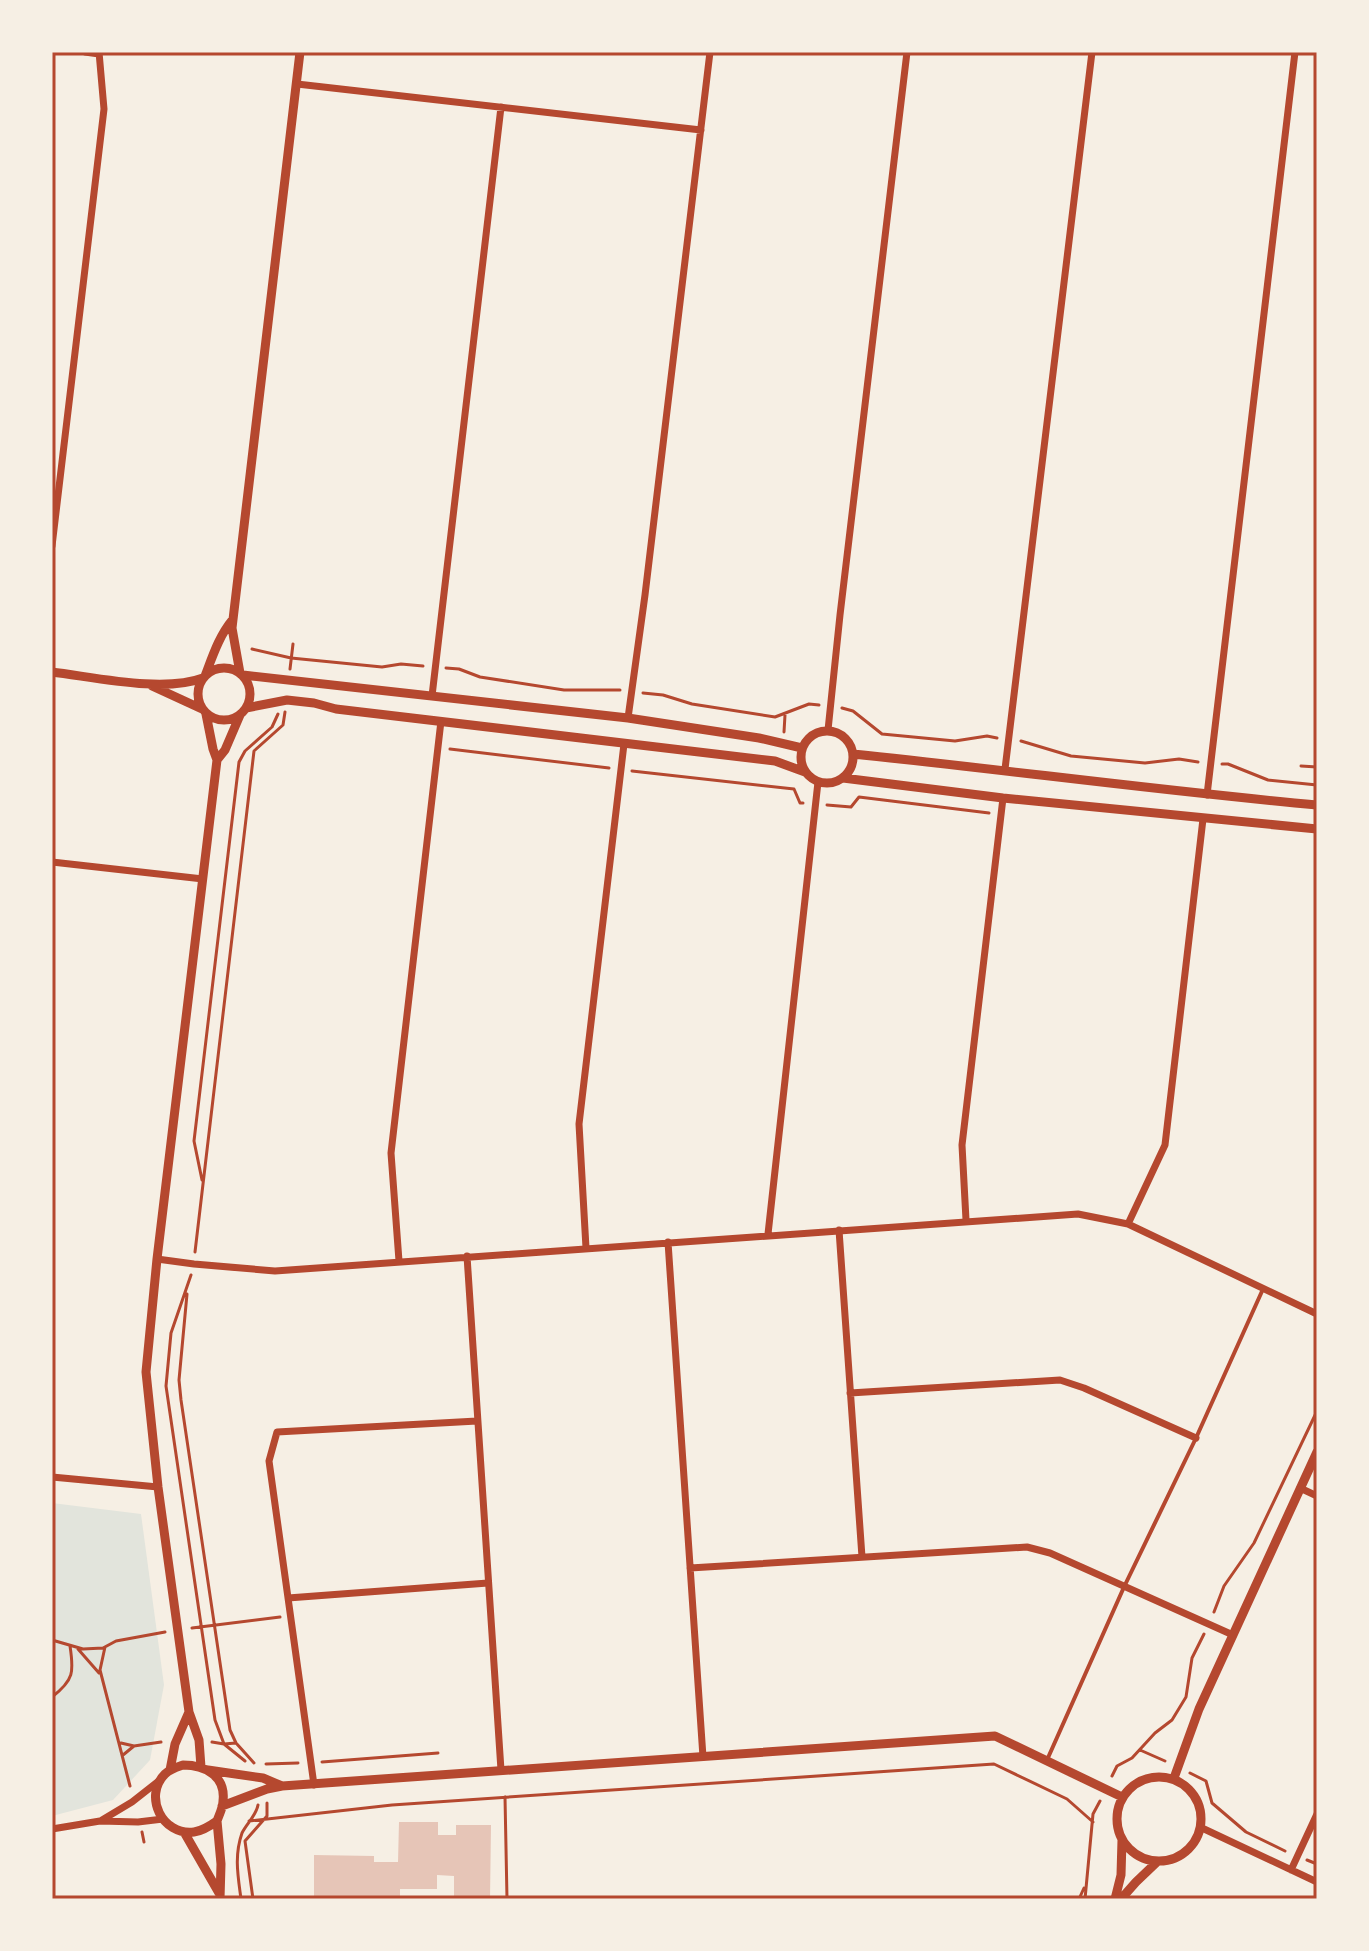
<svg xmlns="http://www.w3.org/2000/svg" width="1369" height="1951" font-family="'Golos Text',sans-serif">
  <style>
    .green { fill: #e2e4dc }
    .building { fill: #e6c5b7 }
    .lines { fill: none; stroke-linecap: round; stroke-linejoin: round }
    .path { stroke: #b5482f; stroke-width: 3 }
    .service { stroke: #b5482f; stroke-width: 4 }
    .minor { stroke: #b5482f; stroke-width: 7 }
    .tertiary { stroke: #b5482f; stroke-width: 9 }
    .neatline { fill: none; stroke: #b5482f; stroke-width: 3 }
  </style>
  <rect width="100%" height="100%" fill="#f6efe4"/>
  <path class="green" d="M52,1503L141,1514L164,1685L150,1760L113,1800L52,1816Z"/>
  <path class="building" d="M399,1822H438V1835H456V1825H491L490,1899H454V1876L437,1875V1889H400V1899H314V1855L374,1856V1862H398Z"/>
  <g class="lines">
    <path class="path" d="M252,649L291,658L382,667L401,664L423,666
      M446,668L459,669L480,677L564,690H620
      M290,669L293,644
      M643,693L663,695L692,704L775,717L809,704L819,705
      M842,708L853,711L882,734L955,741L987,736L997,738
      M784,732L785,715
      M1021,741L1071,756L1145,763L1179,759L1198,762
      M450,749L609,768
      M1222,764H1228L1268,780L1317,785
      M1301,766L1317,767
      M632,771L794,789L800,803H803
      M827,805L851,807L859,797L989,813
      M202,1180L194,1141L239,762L245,751L272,727L278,714
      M195,1252L254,751L283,725L285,712
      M191,1275L171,1333L166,1386L215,1720L224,1744L245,1761
      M187,1294L179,1380L181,1400L230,1730L236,1743L254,1763
      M1214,1612L1224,1586L1254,1543L1317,1411
      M192,1628L280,1617
      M52,1640L83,1649L103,1648L116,1641L165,1632
      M105,1647L100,1670L130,1786
      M78,1649L99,1673
      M52,1697C74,1680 74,1672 70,1646
      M212,1742L224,1744L236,1743
      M121,1743L134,1746L161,1742
      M1140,1750L1165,1761
      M123,1755L134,1746
      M322,1762L438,1753
      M266,1764L298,1763
      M1190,1773L1206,1781L1212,1803L1246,1832L1285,1851
      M1112,1776L1117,1766L1132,1758L1155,1733L1172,1720L1186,1697L1192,1658L1204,1634
      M505,1797L507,1899
      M249,1821L392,1805L994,1764L1067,1799L1093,1822
      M142,1832L144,1842
      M1307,1860L1317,1864
      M241,1899C238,1876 234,1856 242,1833C247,1823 256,1816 258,1805
      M253,1899L245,1841L267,1816V1803
      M1079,1899L1084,1888
      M1085,1899L1093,1814L1100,1801"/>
    <path class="service" d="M1047,1760L1124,1587L1196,1438L1263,1289"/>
    <path class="minor" d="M85,52L99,54
      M297,84L701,130
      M52,546L104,109L99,52
      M432,696L501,107
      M628,718L645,595L710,52
      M828,730L840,615L907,52
      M1005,769L1092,52
      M1207,795L1295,52
      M52,862L203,879
      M966,1220L962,1145L1003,798
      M1128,1224L1165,1145L1203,819
      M839,1230L862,1557
      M768,1234L818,782
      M668,1242L703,1757
      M586,1248L579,1124L624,744
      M467,1256L501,1770
      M157,1259L194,1264L275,1271L1078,1214L1128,1224L1317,1314
      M399,1261L391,1153L441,721
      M850,1393L1060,1380L1084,1388L1196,1438
      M52,1477L158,1487
      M1300,1488L1317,1496
      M690,1568L1027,1547L1050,1553L1233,1635
      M288,1598L488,1583
      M314,1785L269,1461L277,1432L477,1421
      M102,1820L132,1802L160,1780
      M1202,1828L1317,1882
      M52,1829L100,1821L138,1822L163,1819
      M1291,1870L1317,1814"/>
    <path class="tertiary" d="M198 694a26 26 0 1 1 52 0a26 26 0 1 1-52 0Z
      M52,672C94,677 163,693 203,678
      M240,673L232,628L300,52
      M243,675L628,718L759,738L802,748
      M205,676C213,655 219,636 233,619
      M152,686L202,709
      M246,708L287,700L314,703L336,709L775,761L805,772
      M801 757a26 26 0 1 1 52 0a26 26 0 1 1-52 0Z
      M853,754C1008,770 1162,791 1317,805
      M217,760L225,750L240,715
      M843,778L1003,798L1317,829
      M183,1765C205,1765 226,1776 223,1801C223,1808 219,1815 217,1821C210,1826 202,1831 194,1832C162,1836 143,1796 165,1774C170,1769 177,1767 183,1765Z
      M201,1767L199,1740L189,1712L158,1487L146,1372L157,1259L217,760L213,749L206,714
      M170,1770L175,1744L189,1712
      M208,1770L263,1778L282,1786
      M1117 1819a42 42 0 1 1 84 0a42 42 0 1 1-84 0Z
      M1174,1778L1199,1709L1317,1452
      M222,1806L267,1789L282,1786L995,1736L1122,1797
      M217,1821L221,1864L220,1899
      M184,1832L219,1893
      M1115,1899L1121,1875L1122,1840
      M1121,1899L1136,1882L1158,1861"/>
  </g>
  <rect width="1369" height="1951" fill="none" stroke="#f6efe4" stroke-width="108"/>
  <rect x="54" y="54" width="1261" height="1843" class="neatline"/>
</svg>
